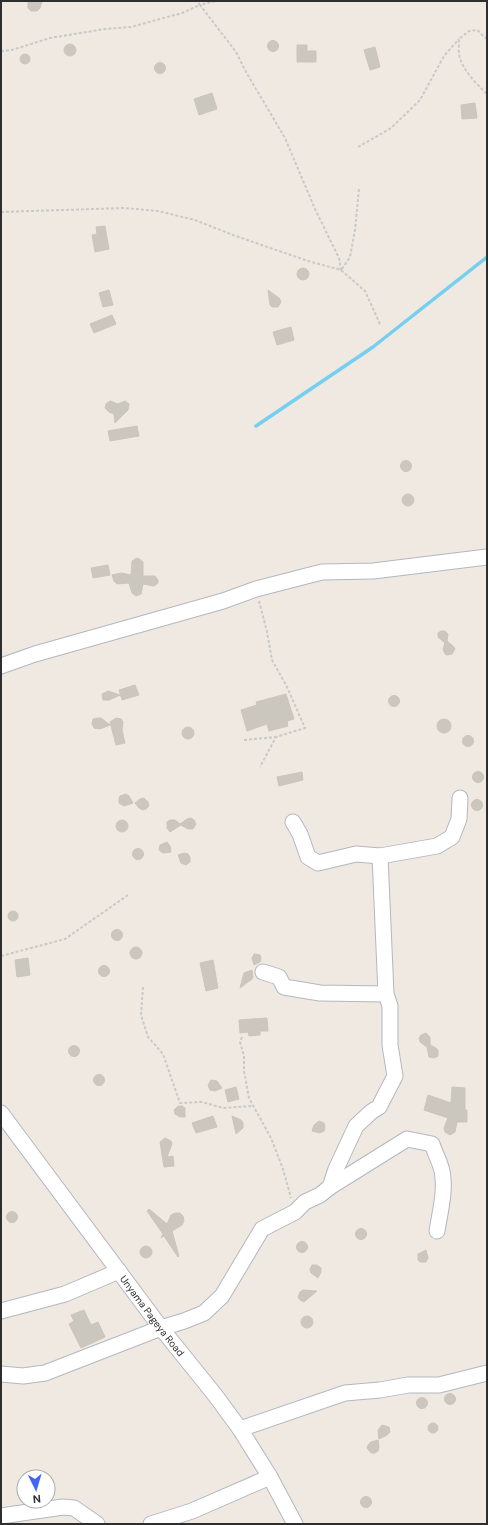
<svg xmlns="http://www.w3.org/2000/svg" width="488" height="1525" font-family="'DM Sans',sans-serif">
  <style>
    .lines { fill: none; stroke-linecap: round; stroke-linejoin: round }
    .stream { stroke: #75cff0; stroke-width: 3.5 }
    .building { fill: #cbc7bf; stroke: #cbc5ba }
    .minor-casing { stroke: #b4b7c1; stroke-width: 17 }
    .path { stroke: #c9c9c9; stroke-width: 2; stroke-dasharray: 3 2; stroke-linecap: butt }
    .minor { stroke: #fff; stroke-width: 15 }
    .labels { text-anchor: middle; stroke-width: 3; stroke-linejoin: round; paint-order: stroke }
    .street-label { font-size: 10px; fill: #2e2e2e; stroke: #fff }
  </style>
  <rect width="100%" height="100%" fill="#efe9e1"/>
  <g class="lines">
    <path class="stream" d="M256,426L373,347L487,257"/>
  </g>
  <path class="building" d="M28,1H42L40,8L37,11H31L28,8Z
    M267.5 46a5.5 5.5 0 1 1 11 0a5.5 5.5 0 1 1-11 0Z
    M64 50a6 6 0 1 1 12 0a6 6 0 1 1-12 0Z
    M297,45H307V51H316V62H297Z
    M375,47L380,67L370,70L364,50Z
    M20 59a5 5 0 1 1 10 0a5 5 0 1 1-10 0Z
    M154.5 68a5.5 5.5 0 1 1 11 0a5.5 5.5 0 1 1-11 0Z
    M212,93L217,109L199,115L194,99Z
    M475,103L477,118L462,119L461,105Z
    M105,226L109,249L95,252L92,235L97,234L96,227Z
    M297 274a6 6 0 1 1 12 0a6 6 0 1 1-12 0Z
    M109,290L113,305L103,307L99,293Z
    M268,290L279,298L281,302L278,307H272L270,305Z
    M112,315L116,324L94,333L90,324Z
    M291,327L294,340L277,345L273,332Z
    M110,401L118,404L125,401L129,404L128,410L115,423L114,414L109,412L105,408L106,404Z
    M137,426L139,436L110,441L108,431Z
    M400.5 466a5.5 5.5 0 1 1 11 0a5.5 5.5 0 1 1-11 0Z
    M402 500a6 6 0 1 1 12 0a6 6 0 1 1-12 0Z
    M138,558L143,562V576H155L158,580V583L154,586L143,584L141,594L136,596L132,593L129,583L117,584L114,581L112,575L121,573L131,575L132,561L135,559Z
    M108,565L110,575L93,578L91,568Z
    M441,631H445L448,634L447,641L453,646L455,649L452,654L446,655L444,652L443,649L445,643L438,637V633Z
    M135,685L139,695L122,700L119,690Z
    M108,691L120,695L109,700H103L102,694Z
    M286,694L294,719L287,721L288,726L269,731L267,724L247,731L241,710L257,705L256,702Z
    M388.5 701a5.5 5.5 0 1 1 11 0a5.5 5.5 0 1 1-11 0Z
    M99,718H101L110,725L100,729L94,728L92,724L93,719Z
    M116,718L121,719L123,722L122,730L125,743L116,745L110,722Z
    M437 726a7 7 0 1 1 14 0a7 7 0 1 1-14 0Z
    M182 733a6 6 0 1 1 12 0a6 6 0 1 1-12 0Z
    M462.5 741a5.5 5.5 0 1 1 11 0a5.5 5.5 0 1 1-11 0Z
    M472.5 777a5.5 5.5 0 1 1 11 0a5.5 5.5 0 1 1-11 0Z
    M302,772L303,780L279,786L277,777Z
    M126,794L129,796L133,803L124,806L119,803V799L120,796Z
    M144,798L148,802L149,806L146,809L143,810L139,808L135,803L140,799Z
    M471.5 805a5.5 5.5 0 1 1 11 0a5.5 5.5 0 1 1-11 0Z
    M191,818L194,820L196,824L193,829H188L181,825L170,832L167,828V822L170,820H175L180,824L187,819Z
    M116 826a6 6 0 1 1 12 0a6 6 0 1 1-12 0Z
    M167,842L170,846L171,852L163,853L159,850L160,845Z
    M132.5 854a5.5 5.5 0 1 1 11 0a5.5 5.5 0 1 1-11 0Z
    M184,853L188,854L190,857V862L186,865L181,863L178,855Z
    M8 916a5 5 0 1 1 10 0a5 5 0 1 1-10 0Z
    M111.5 935a5.5 5.5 0 1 1 11 0a5.5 5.5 0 1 1-11 0Z
    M130 953a6 6 0 1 1 12 0a6 6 0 1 1-12 0Z
    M254,954L260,955L261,958L260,962L254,965L252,958Z
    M28,958L30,975L17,977L15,960Z
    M213,960L218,988L206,991L200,963Z
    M98.5 971a5.5 5.5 0 1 1 11 0a5.5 5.5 0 1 1-11 0Z
    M252,970L253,977L252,979L240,988L244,973Z
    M267,1018L268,1031H260V1035L249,1036L248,1032L240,1033L239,1020Z
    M426,1033L430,1037V1045L436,1048L438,1050V1056L434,1058L429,1057L427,1047L420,1042L419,1038L421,1035Z
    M68.5 1051a5.5 5.5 0 1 1 11 0a5.5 5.5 0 1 1-11 0Z
    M93.5 1080a5.5 5.5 0 1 1 11 0a5.5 5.5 0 1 1-11 0Z
    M211,1080L217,1081L222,1088L215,1091L210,1090L208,1085Z
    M236,1087L239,1099L228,1102L225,1090Z
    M452,1087L465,1088V1110H467V1122H457L455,1132L450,1135L445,1132L444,1128L448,1118L424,1110L428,1095L451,1103Z
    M178,1106H182L185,1108V1117H180L175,1114L174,1110Z
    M213,1116L217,1127L196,1133L192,1123Z
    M232,1116L241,1120L243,1123V1128L236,1134Z
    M319,1121L324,1123L325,1127L324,1131L320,1133L312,1131L314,1125Z
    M165,1138L171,1141L172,1144L167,1157L173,1156L174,1166L164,1167L160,1142Z
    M149,1209L167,1224L171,1215L175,1213H180L183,1216L184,1221L182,1225L172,1231L179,1256L178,1257L164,1236L161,1238L163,1234L147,1211Z
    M6.5 1217a5.5 5.5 0 1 1 11 0a5.5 5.5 0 1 1-11 0Z
    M355.5 1234a5.5 5.5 0 1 1 11 0a5.5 5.5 0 1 1-11 0Z
    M296.5 1247a5.5 5.5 0 1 1 11 0a5.5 5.5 0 1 1-11 0Z
    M140 1252a6 6 0 1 1 12 0a6 6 0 1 1-12 0Z
    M426,1250L428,1258L426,1262H420L418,1260V1254Z
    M312,1265H317L321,1268V1272L318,1278L311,1273L310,1269Z
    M303,1290L317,1291L304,1302L300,1300L298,1297L300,1292Z
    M84,1310L91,1325L98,1322L105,1337L81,1348L69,1324L74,1321L71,1315Z
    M301 1322a6 6 0 1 1 12 0a6 6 0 1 1-12 0Z
    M444.5 1399a5.5 5.5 0 1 1 11 0a5.5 5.5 0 1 1-11 0Z
    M416.5 1403a5.5 5.5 0 1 1 11 0a5.5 5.5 0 1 1-11 0Z
    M428 1428a5 5 0 1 1 10 0a5 5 0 1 1-10 0Z
    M382,1425L389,1427L390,1432L387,1435L379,1439L378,1430Z
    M378,1440L379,1447L378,1451L375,1453H371L367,1448L368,1445L371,1442Z
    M360.5 1502a5.5 5.5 0 1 1 11 0a5.5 5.5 0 1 1-11 0Z"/>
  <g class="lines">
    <defs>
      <g id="minor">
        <path d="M1,666L35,654L223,601L256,589L322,572L373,571L487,557"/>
        <path d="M380,856L437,846L452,837L459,819L460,798"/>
        <path d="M263,972L279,977L284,987L320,993L386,994"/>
        <path id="s1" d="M1,1113L161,1328L215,1395L240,1429L270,1477L295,1524"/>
        <path d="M330,1187L407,1139L432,1144C435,1153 440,1162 442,1171C446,1190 440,1212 437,1231"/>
        <path d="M1,1311L65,1294L119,1271"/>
        <path d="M1,1374L23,1376L45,1373L161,1328L184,1321L204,1313L222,1296L262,1229L295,1212L305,1202L320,1195L330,1187L336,1169L356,1126L371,1112L379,1107L395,1076L390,1045V1006L386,994L380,856L356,854L318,863L308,857L300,834L293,822"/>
        <path d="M240,1429L345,1393L380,1390L408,1385H439L487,1373"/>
        <path d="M1,1516L63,1507L74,1508L97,1524"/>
        <path d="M151,1524L192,1511L270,1477"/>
      </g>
    </defs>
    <use href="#minor" class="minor-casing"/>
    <path class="path" d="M215,1L200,5L236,52L246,72L285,138L315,209L339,258L341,270
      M487,39L477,30L469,31L459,39C459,46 458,55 461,61C466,74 478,85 487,94
      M1,51L12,50L50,38L105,29L131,27L182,13L200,5L197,1
      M358,147L391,128L420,100L444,56L459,39
      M1,212L124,208L158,211L195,220L233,235L308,261L341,270L365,291L380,324
      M342,269L350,257L355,230L359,189
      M259,601L267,632L272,660L287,687L305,728L276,737L260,767
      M244,740L276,737
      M1,956L65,939L128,895
      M143,987L141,1015L148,1037L163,1054L180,1103L202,1102L223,1108L252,1106
      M242,1037L240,1042L244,1056V1071L249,1098L271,1138L283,1169L291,1198"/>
    <use href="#minor" class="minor"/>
  </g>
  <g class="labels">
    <g class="street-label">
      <text dy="4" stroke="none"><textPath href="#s1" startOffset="253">Unyama Pageya Road</textPath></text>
    </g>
  </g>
  <rect width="488" height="1525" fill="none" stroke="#2e2e2e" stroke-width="4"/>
  <g transform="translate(36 1489) rotate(175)"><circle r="19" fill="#ffffff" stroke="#ababab"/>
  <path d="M0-3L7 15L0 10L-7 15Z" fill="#4264fb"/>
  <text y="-6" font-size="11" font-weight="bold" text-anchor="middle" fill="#2e2e2e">N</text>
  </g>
</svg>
